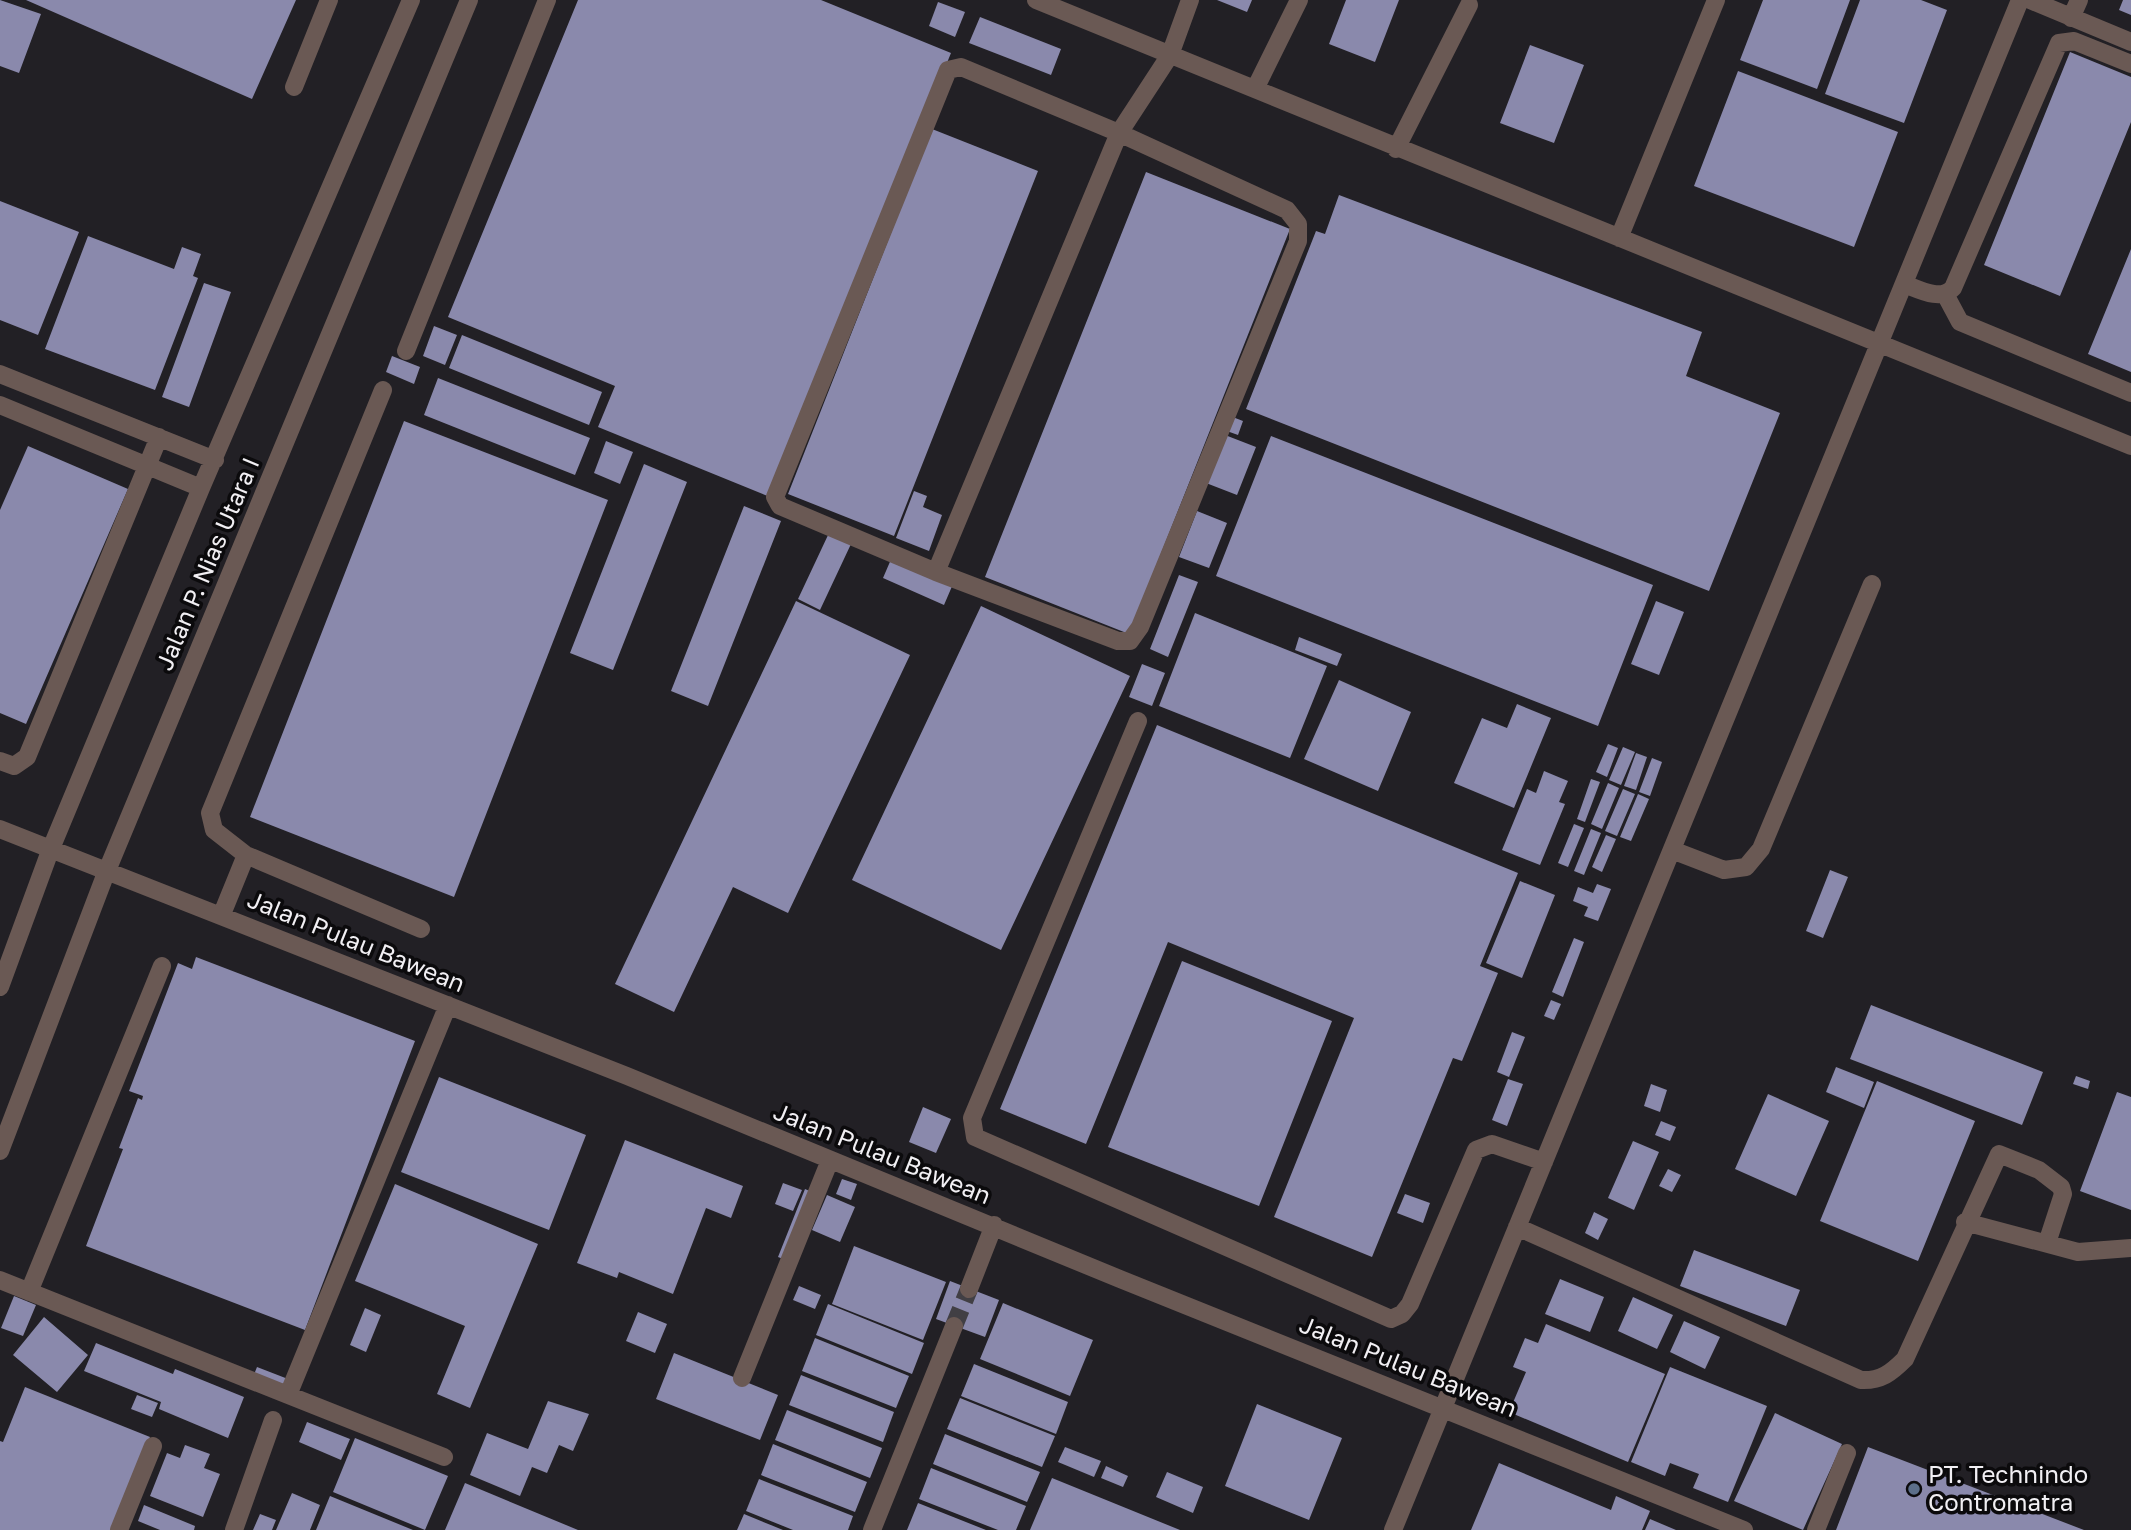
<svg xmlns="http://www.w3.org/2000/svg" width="2131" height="1530" font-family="'Golos Text',sans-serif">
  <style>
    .building { fill: #8a89ac }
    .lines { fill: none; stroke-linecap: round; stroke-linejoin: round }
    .minor-tunnel { stroke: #413f44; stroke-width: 18; stroke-dasharray: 18 9; stroke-linecap: butt }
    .minor { stroke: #6a5954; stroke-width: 18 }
    .service-dot { fill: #5c6f8a; stroke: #0b0a0c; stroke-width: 2.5 }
    .labels { text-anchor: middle; stroke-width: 7; stroke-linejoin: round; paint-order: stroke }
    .street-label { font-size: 24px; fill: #f1eff3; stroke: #0b0a0c }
    .poi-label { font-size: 24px; fill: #f1eff3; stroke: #0b0a0c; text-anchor: start }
  </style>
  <rect width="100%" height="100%" fill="#222025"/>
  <path class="building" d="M0,0L41,14L19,73L0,66Z
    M26,0H296L252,99Z
    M578,0H821L951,53L770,497L598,427L615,386L448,317Z
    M1217,0H1252L1247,12Z
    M1346,0H1399L1375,62L1329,44Z
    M1763,0H1850L1817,89L1740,60Z
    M1860,0H1921L1947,10L1904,123L1825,94Z
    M2123,0H2131V15L2119,10Z
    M938,2L965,12L955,37L929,26Z
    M980,17L1061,49L1051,75L969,43Z
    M1530,45L1584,65L1554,143L1500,123Z
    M2070,52L2131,77V122L2060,296L1984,265Z
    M1738,71L1898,132L1854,247L1694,186Z
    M932,129L1038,171L894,536L788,494Z
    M1146,172L1290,229L1129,634L985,577Z
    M1339,195L1702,332L1686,376L1780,413L1709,591L1246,409L1316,231L1325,234Z
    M0,201L79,232L38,335L0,320Z
    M88,236L174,269L182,247L201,254L193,276L198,278L155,390L45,349Z
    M2131,249V372L2088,354Z
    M204,283L231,292L189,407L162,397Z
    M434,326L457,335L445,365L423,356Z
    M462,335L602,392L589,425L449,368Z
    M392,356L420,367L414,384L386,372Z
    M438,378L590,438L575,475L424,415Z
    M1230,416L1243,421L1238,435L1224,430Z
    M404,421L608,500L454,897L250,817Z
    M1225,435L1256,447L1237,495L1206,483Z
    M1271,436L1653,585L1598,726L1216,576Z
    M606,441L633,452L620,484L594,473Z
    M28,446L128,489L26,724L0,713V510Z
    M644,464L687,482L613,670L570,653Z
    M914,491L927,496L923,507L942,515L929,551L896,538Z
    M744,506L781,521L708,706L671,691Z
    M1197,511L1227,523L1209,568L1179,557Z
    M829,533L851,544L820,610L798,599Z
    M892,557L953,584L944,605L883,578Z
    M1179,575L1198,582L1168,657L1150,649Z
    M796,601L910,655L788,913L733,887L674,1012L615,984Z
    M1656,601L1684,612L1659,675L1631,664Z
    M981,606L1130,676L1001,950L852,880Z
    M1195,613L1327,666L1290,758L1159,706Z
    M1299,637L1342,654L1337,666L1295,650Z
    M1142,664L1165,673L1152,706L1129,697Z
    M1339,680L1411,712L1378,791L1304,759Z
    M1517,704L1551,718L1514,808L1454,783L1482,718L1507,728Z
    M1157,725L1518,873L1480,966L1498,973L1462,1061L1453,1058L1372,1257L1274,1217L1354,1018L1168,942L1086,1144L1000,1109Z
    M1608,744L1618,748L1607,777L1596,772Z
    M1623,747L1635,752L1621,785L1609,780Z
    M1636,753L1647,757L1636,790L1624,786Z
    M1652,758L1662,762L1650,796L1639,792Z
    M1544,771L1568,781L1559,802L1565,804L1540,865L1502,850L1527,789L1536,793Z
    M1591,779L1600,782L1585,822L1577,819Z
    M1608,783L1619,788L1602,829L1591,824Z
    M1623,789L1635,794L1617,836L1605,831Z
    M1638,794L1649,799L1631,841L1620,837Z
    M1574,824L1584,828L1568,867L1558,863Z
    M1591,829L1601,833L1584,875L1574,871Z
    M1606,835L1616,839L1602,872L1592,867Z
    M1830,870L1848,877L1823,938L1806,931Z
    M1520,881L1555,895L1522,978L1486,963Z
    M1597,884L1611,889L1598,921L1584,916L1588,907L1573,901L1578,887L1593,893Z
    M1574,938L1584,942L1563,997L1552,992Z
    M196,957L415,1041L305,1330L86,1246L123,1149L119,1148L138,1098L142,1100L143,1096L129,1091L178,963L192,969Z
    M1182,961L1332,1021L1259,1206L1108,1147Z
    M1551,1000L1561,1004L1554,1020L1544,1016Z
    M1871,1005L2043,1072L2022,1125L1850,1059Z
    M1512,1032L1525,1037L1509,1077L1497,1072Z
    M1836,1067L1874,1082L1864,1108L1826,1092Z
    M2076,1076L2090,1081L2088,1089L2073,1084Z
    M439,1077L586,1135L549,1230L401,1172Z
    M1508,1079L1523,1084L1507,1126L1492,1120Z
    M1877,1081L1975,1121L1918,1261L1820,1221Z
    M1651,1084L1667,1090L1660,1112L1644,1106Z
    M2117,1092L2131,1097V1210L2080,1191Z
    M1768,1094L1829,1121L1796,1196L1735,1169Z
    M923,1107L951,1119L936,1153L909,1142Z
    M1661,1121L1676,1127L1670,1141L1655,1135Z
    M625,1140L743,1186L731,1218L706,1208L673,1294L619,1272L617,1278L577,1263Z
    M1633,1141L1659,1152L1634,1210L1608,1198Z
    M1668,1169L1681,1175L1672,1192L1659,1186Z
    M842,1179L857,1184L851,1200L836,1194Z
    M783,1183L802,1190L793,1211L775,1204Z
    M395,1184L538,1244L470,1408L437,1394L465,1326L355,1281Z
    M805,1189L814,1193L786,1260L778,1257Z
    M1405,1194L1430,1203L1423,1223L1397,1213Z
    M827,1195L855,1207L840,1242L812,1230Z
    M1594,1212L1608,1219L1598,1240L1585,1233Z
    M854,1246L946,1282L923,1340L832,1304Z
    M1694,1250L1800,1290L1786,1326L1680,1286Z
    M1560,1279L1604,1297L1590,1332L1545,1314Z
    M950,1281L999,1300L985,1337L936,1319Z
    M799,1286L821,1295L815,1309L793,1300Z
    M14,1296L36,1305L23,1336L1,1328Z
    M1633,1297L1673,1315L1657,1349L1618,1331Z
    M1003,1303L1093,1340L1070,1396L980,1359Z
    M828,1304L924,1343L912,1374L816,1335Z
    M365,1308L381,1315L366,1352L350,1345Z
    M638,1312L667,1324L655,1353L626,1341Z
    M44,1317L88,1355L57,1392L13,1355Z
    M1684,1321L1720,1337L1705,1369L1670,1352Z
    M1546,1324L1665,1374L1628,1462L1509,1412L1526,1372L1513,1367L1525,1338L1538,1343Z
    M815,1338L909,1376L896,1408L802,1371Z
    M96,1343L173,1374L175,1369L244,1397L228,1438L159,1409L161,1402L84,1371Z
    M674,1353L778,1395L760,1440L656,1399Z
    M974,1364L1068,1402L1056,1434L961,1396Z
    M257,1367L288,1379L284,1389L253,1377Z
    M1670,1367L1767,1406L1728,1502L1693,1488L1699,1474L1670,1463L1665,1476L1631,1462Z
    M801,1375L894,1412L883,1442L789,1405Z
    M25,1387L150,1437L113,1530H0V1441L3,1442Z
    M137,1395L158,1403L152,1417L131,1409Z
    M960,1398L1055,1436L1042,1467L947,1429Z
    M548,1401L589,1414L573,1451L559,1445L547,1473L532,1467L520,1496L470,1475L487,1433L528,1449Z
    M1257,1404L1342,1438L1309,1520L1225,1486Z
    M787,1410L882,1448L870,1478L775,1440Z
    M1775,1413L1842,1444L1803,1530L1734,1501Z
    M307,1422L350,1439L341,1460L299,1442Z
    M945,1434L1040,1472L1027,1502L933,1464Z
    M355,1438L448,1476L425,1530L333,1492Z
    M773,1444L867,1482L855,1512L761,1475Z
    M185,1445L210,1454L204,1468L220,1474L203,1517L150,1496L167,1453L180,1458Z
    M1065,1447L1101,1461L1094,1477L1058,1462Z
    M1868,1447L2084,1530H1836Z
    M1499,1463L1611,1510L1616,1496L1650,1511L1642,1530H1471Z
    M1106,1466L1128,1476L1123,1487L1101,1478Z
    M931,1468L1026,1506L1016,1530H998L919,1499Z
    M1167,1472L1203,1487L1193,1513L1156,1497Z
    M1052,1478L1180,1530H1030Z
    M759,1479L853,1516L848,1530H793L746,1511Z
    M465,1483L578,1530H445Z
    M292,1493L320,1505L310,1530H276Z
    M330,1496L413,1530H316Z
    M918,1503L986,1530H907Z
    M144,1505L195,1526L194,1530H160L138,1521Z
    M260,1514L276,1520L272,1530H253Z
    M744,1514L783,1530H737Z
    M1650,1519L1676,1530H1645Z"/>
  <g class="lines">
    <path class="minor-tunnel" d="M954,1326L969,1289"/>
    <path class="minor" d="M1036,0L2131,446
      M2030,0L2131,42
      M2071,18L2079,0
      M294,87L329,0
      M1255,89L1299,0
      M1396,149L1469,5
      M1619,238L1716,0
      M1904,284C1918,289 1941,302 1953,288L2059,43L2074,41L2131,64
      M1945,294L1960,322L2131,393
      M406,351L547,0
      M0,374L215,460
      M383,390L210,813L214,830L246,855L421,929
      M0,405L201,488
      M936,572L780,506L775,497L948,70L961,67L1119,133L1287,210L1298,224V241L1140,627L1130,641H1118L936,572L1119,133L1170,55L1190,0
      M1138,721L972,1118L975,1137L1391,1319L1402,1314L1410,1304L1476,1150L1492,1144L1544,1162
      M0,761L14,766L27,757L159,437
      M0,829L627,1076L1120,1279L1744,1530
      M1672,850L1724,870L1746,867L1761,849L1872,584
      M222,914L246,855
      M0,987L50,851L201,488L411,0
      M0,1151L106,873L469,0
      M1965,1222L2078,1252L2131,1248
      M1517,1227L1861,1380C1881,1381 1891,1373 1905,1359L1999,1154L2039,1170L2061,1187L2063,1194L2047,1243
      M0,1280L288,1395L448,1005
      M969,1289L994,1225
      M29,1292L162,966
      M742,1378L830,1160
      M288,1395L444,1457
      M119,1530L153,1446
      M234,1530L273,1420
      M872,1530L954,1326
      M1393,1530L2020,0
      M1816,1530L1847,1453"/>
  </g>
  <circle class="service-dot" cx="1914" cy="1489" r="7"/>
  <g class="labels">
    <g class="street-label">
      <text transform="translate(208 564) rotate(-67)" y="8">Jalan P. Nias Utara I</text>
      <text transform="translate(356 942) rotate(22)" y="8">Jalan Pulau Bawean</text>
      <text transform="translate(882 1154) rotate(22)" y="8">Jalan Pulau Bawean</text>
      <text transform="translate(1408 1367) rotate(22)" y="8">Jalan Pulau Bawean</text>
    </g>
    <g class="poi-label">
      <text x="1928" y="1483">PT. Technindo<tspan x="1928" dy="28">Contromatra</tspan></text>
    </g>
  </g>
</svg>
